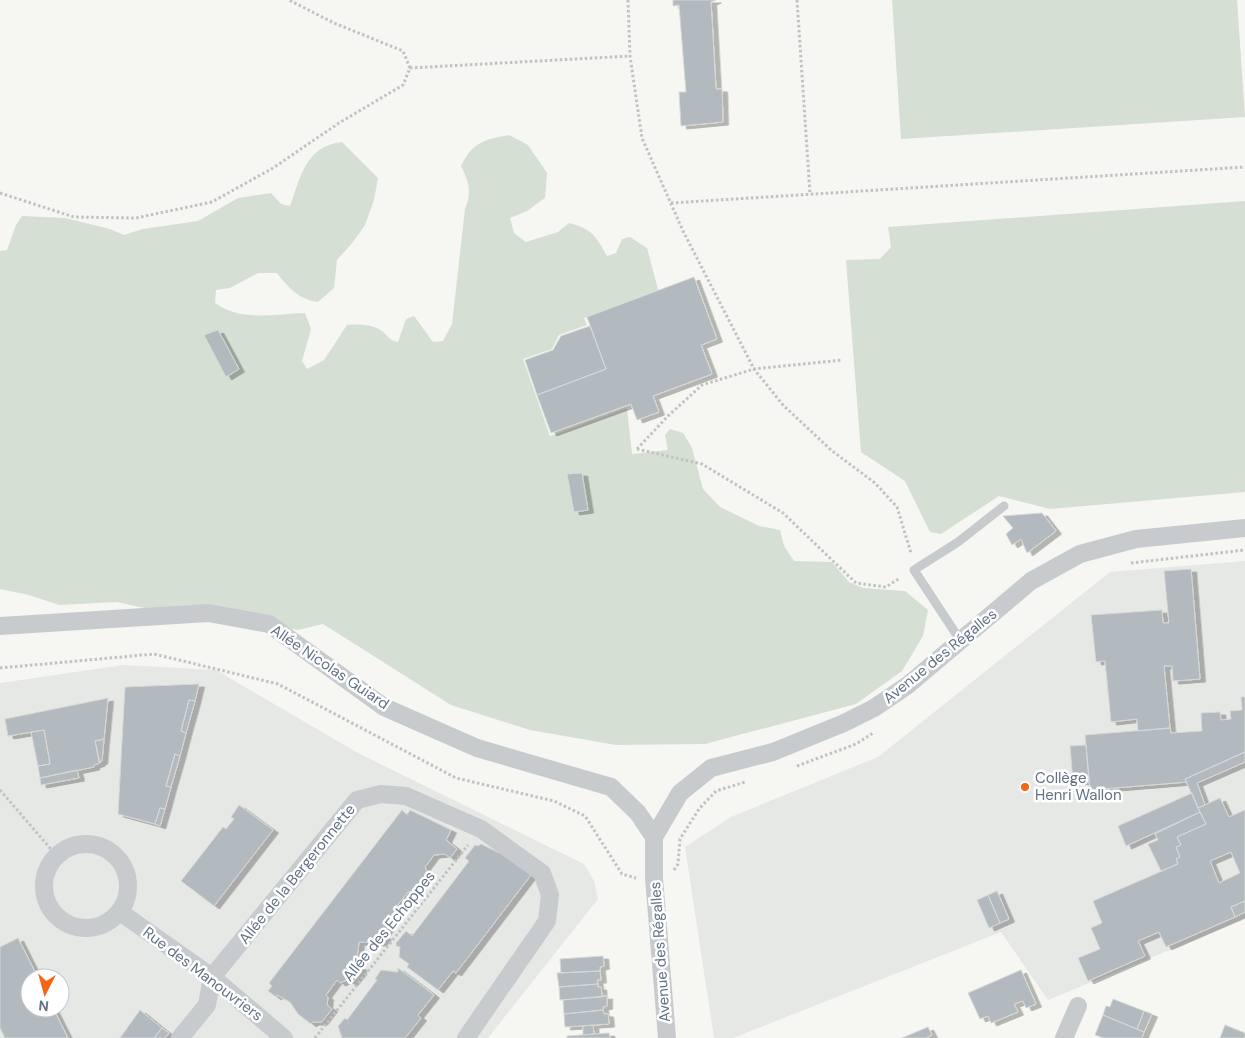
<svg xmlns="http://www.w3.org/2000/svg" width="1245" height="1038" font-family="'DM Sans',sans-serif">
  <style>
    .built { fill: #e6e8e6; fill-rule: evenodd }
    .green { fill: #d6dfd3 }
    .building { fill: #b2b9bf; stroke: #d7d8d5; fill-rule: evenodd; filter: url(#shadow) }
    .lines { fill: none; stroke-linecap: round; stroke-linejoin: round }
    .path { stroke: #c0c2c4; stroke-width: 3; stroke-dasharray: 2.5 2.5; stroke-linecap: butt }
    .service { stroke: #c8cbce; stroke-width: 9 }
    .minor { stroke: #c8cbce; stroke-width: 18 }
    .poi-dot { fill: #f46515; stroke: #fff; stroke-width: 2 }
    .labels { text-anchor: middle; stroke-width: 5; stroke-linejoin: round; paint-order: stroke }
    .street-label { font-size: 15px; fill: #627286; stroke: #fff }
    .poi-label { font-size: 15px; fill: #627286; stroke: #fff; text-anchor: start }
  </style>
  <defs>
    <filter id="shadow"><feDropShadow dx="5.5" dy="3" stdDeviation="0" flood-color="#0004"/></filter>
  </defs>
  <rect width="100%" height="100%" fill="#f6f6f2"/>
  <path class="built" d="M1245,561V919L1048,1000L1001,932L733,1038H714L685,847L731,817L878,757L1110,572Z
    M124,665L216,670L358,753L584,864L594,881L598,899L488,1038H0V683ZM30,978H60V1008H30Z"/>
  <path class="green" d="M892,0H1237L1245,117L901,139Z
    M509,135L528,145L547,173L545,198L527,211L510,218L514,233L526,242L558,232L569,223C592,229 596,236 607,256L616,253L622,239L630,237L647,248L660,297L584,318L587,325L559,335L552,349L523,359L550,436L627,408L632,454L668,450L665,435L670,429L683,433L692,448L703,489L720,507L759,526L780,530L784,546L794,561L832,562L849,582L863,588L905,591L928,610L923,636L902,671L856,704L705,744L616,745L530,730L451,705L323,624L298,630L262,623L167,613L117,602L59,605L29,595L0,589V251L7,250L16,225L22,216L65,218L110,229L124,235L143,229L198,221L238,198L271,193L281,204L290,206C301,176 306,146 342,142L378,178L374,200L365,225L353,242L337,260L334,288L318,302C298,299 289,288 277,273H258L230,288L216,290L215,303C242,322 274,314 305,313L311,329L302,361L307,369L324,360L347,325C358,324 372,324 382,331C388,336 389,340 398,342L406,319L414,316L433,342L443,341L452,324L465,209C472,192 469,182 461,166C473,142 483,140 509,135Z
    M1245,201V492L1050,509L999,496L941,534L930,532L905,481L861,452L846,260L880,259L891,247L888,227Z"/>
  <path class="building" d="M673,0H716L711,2L716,89H722L723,122L681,126L679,92H686L679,5L673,6Z
    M694,277L717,339L701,345L712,374L653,396L659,412L637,420L631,404L551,433L537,395L606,369L587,317Z
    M590,326L606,369L537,395L525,360L553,350L561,336Z
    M218,330L239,369L226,377L204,335Z
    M582,473L588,510L574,512L567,474Z
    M1042,513L1056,531L1027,553L1021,539L1012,545L1006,534L1013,528L1003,516Z
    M1191,569L1200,679L1173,681L1172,666H1164L1170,728L1138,731L1137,719L1111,722L1105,661L1096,662L1091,615L1162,610L1163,623H1169L1164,571Z
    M199,684L195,701L189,700L181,731L186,733L180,756L175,754L166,786L171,787L165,809L160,808L155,824L118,814L125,687Z
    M1241,697H1245V752L1185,779L1187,782L1090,790L1085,735L1170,728L1171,733L1202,731L1201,713L1220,712L1221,720L1231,719L1230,711L1242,710Z
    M108,698L104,739L95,741L100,763L94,765V767L40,778L38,766L50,764L44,730L8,736L5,719Z
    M189,700L195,701L186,733L181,731Z
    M44,730L50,764L38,766L31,732Z
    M104,739L102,761L99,762L95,741Z
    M1086,745L1089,781L1073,782L1070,746Z
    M1245,752V762L1197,783L1205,805L1198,808L1185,779Z
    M175,754L180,756L171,787L166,786Z
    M77,770L79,778L41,785L40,778Z
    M1192,793L1200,812L1126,846L1118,826Z
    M1220,798L1229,817L1245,810V901L1231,907L1235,917L1166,947L1159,932L1138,941L1145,956L1088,981L1078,958L1100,949L1091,928L1102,923L1093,901L1178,864L1176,859L1180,857L1176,847L1181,845L1177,837L1206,824L1198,808ZM1231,852L1240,873L1219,883L1210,861Z
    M239,805L273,830L214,906L181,881L223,827L226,829L234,819L231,817Z
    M160,808L165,809L160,826L155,824Z
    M402,810L407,815L410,810L451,830L446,840L457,849L450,858L445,854L434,855L425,867L429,876L415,893L412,891L408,892L395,908L398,915L383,935L386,937L381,943L359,942L356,966L361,967V972L352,983L347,980L340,983L337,980L326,995L328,997L327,1005L332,1009L322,1022H313L311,1024L298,1014L290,1002L277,995L276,997L268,991L272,986L269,983Z
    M1200,812L1206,824L1177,837L1181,845L1176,847L1180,857L1176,859L1178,864L1161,871L1148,844L1158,840L1155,834Z
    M481,844L499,853L500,851L531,875L456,973L453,971L438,990L407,967L409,964L399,957L400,947L396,946V943L406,931L412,936L469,861L465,858L475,845L478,846Z
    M997,891L1009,919L1000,923L988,895Z
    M988,895L1000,923L989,928L977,900Z
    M1245,901V912L1235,917L1231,907Z
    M18,938L38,978H30V1008H53L68,1038H5L0,1028V947Z
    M603,956L604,966L600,967V971L561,973L560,959Z
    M398,968L434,995L418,1015L421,1018L405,1038H342L338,1026L345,1018L347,1020L377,980L375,979L381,970L398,972Z
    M1021,970L1036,1004L1026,1008L1023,1001L1014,1004L1018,1012L991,1023L988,1016L980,1019L968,993Z
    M600,971L601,980H597L598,984L559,987L557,973Z
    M598,984V987H601L602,997L560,1000L559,987Z
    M607,996V1006L603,1007V1010L564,1014L563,1000Z
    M1113,999L1144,1011L1137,1029L1103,1015L1106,1006L1110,1007Z
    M140,1010L162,1028L154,1038H120Z
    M603,1010L604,1014H608L609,1024L565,1027L564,1014Z
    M1144,1011L1152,1014L1144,1032L1137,1029Z
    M1103,1015L1144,1032L1142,1038H1104L1095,1035Z
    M593,1025L594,1034L583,1035V1026Z
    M1225,1025L1245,1033V1038H1220Z
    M928,1027L932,1035L926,1038H902Z
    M162,1028L169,1033L165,1038H154Z
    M609,1033L610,1038H567V1036Z"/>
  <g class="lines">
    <path class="path" d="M628,0L630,56L642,138L683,231L754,369L783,405L831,450L875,483L897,507L911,553
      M797,0L810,194
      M410,68L630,56
      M0,193L74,217L136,218L212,202L273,168L339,123L403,85L410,68L403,51L334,23L289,0
      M671,203L1245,167
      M637,449L702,464L740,487L783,513L856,583L886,587L900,578
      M637,449L668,416L702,385L754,369L842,360
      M1131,563L1245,550
      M0,668L154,654L278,684L456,778L554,801L585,816L622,874L636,878
      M797,766L856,744L873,733
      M0,790L56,855
      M674,870L678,864L680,839L699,809L716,791L745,782
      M315,1038L468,845"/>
    <path class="service" d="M960,640L914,570L958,542L1004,506"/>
    <path class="minor" d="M0,626L208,613L269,624L384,707L477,748L611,787L638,813L654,837
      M44 886a42 42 0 1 1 84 0a42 42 0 1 1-84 0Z
      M120,912L212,977L284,1038
      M180,1038L207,1005L212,977L357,800L381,794L406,796L481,829L542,873L550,895L547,921L466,1038
      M667,1038L654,878V837L680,793L711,768L773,752L844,723L874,708L908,685L1031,581L1080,554L1136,539L1245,528
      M1064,1038L1078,1006"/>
  </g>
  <circle class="poi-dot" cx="1025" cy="787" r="5"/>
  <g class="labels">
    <g class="street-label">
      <text transform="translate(940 656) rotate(-39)" y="5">Avenue des Régalles</text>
      <text transform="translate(330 667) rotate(34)" y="5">Allée Nicolas Guiard</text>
      <text transform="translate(297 874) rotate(-51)" y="5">Allée de la Bergeronnette</text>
      <text transform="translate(389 926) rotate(-51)" y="5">Allée des Echoppes</text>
      <text transform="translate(660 952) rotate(-94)" y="5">Avenue des Régalles</text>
      <text transform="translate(203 974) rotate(37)" y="5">Rue des Manouvriers</text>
    </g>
    <g class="poi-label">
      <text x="1035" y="783">Collège<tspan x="1035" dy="17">Henri Wallon</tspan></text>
    </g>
  </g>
  <g transform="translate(45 993) rotate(186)"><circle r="24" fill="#ffffff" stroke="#c0c7cf"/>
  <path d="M0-4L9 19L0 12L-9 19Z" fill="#f46515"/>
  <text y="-8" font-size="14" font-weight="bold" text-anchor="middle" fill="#627286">N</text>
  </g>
</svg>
